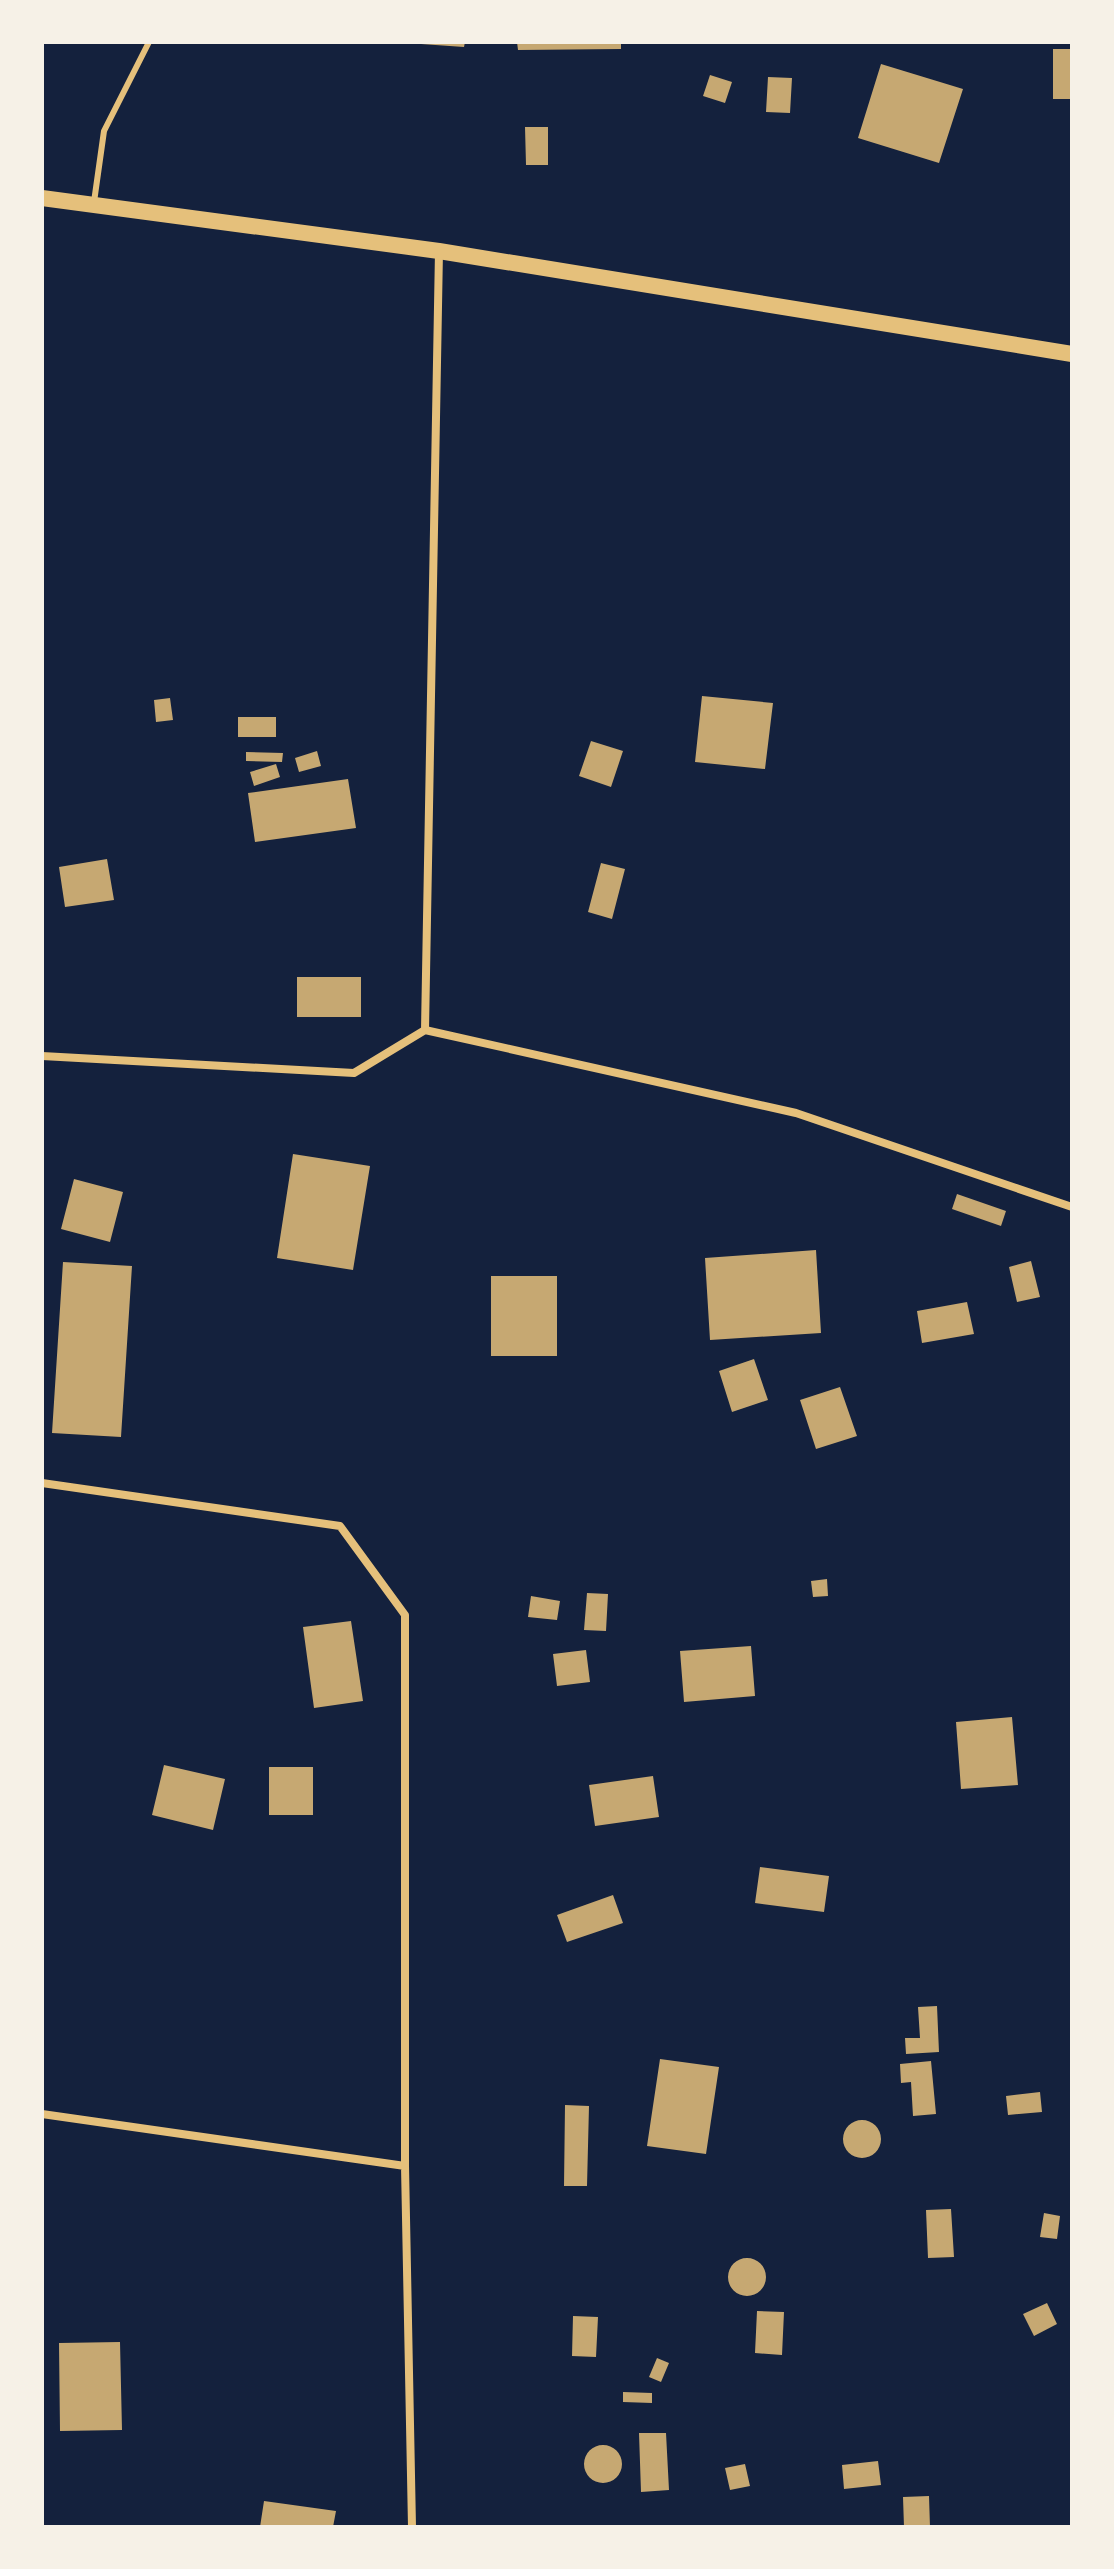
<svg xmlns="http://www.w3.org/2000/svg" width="1114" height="2569" font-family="'Varela Round',sans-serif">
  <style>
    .building { fill: #c6a872 }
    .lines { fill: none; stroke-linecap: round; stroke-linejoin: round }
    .service { stroke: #e5c07b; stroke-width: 6 }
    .minor { stroke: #e5c07b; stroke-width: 8 }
    .secondary { stroke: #e5c07b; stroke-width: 16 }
  </style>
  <rect width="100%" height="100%" fill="#14213d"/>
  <path class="building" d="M421,42H465L464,47L421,44Z
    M517,42H621V49L518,50Z
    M1053,49H1072V99H1053Z
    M881,64L963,89L939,163L858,138Z
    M710,75L732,82L725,103L703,96Z
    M768,77L792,78L790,113L766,112Z
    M525,127H548V165H526Z
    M702,696L773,703L765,769L695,762Z
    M170,698L173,720L156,722L154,700Z
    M238,717H276V737H238Z
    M591,741L623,751L611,787L579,776Z
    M317,751L321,766L299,772L295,758Z
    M246,752L283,753L282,762L246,761Z
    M276,764L280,777L254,786L250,772Z
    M348,779L356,828L255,842L248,793Z
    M107,859L114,900L65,907L59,867Z
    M601,863L625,869L612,919L588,912Z
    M297,977H361V1017H297Z
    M293,1154L370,1166L353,1270L277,1258Z
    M74,1179L123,1192L110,1242L61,1229Z
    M957,1194L1006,1211L1001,1226L952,1209Z
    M816,1250L821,1333L710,1340L705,1258Z
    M1031,1261L1040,1297L1017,1302L1009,1267Z
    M63,1262L132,1266L121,1437L52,1433Z
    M491,1276H557V1356H491Z
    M967,1302L974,1334L922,1343L917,1311Z
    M754,1359L768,1400L732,1412L719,1371Z
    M840,1387L857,1436L816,1449L800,1400Z
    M827,1579L828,1596L813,1597L811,1581Z
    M587,1593L608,1594L606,1631L584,1630Z
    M531,1596L560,1601L557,1620L528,1617Z
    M351,1621L363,1701L314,1708L303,1627Z
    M751,1646L755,1696L684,1702L680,1651Z
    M586,1650L590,1682L557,1686L553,1654Z
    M1012,1717L1018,1785L961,1789L956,1722Z
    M164,1765L225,1779L213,1830L152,1815Z
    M269,1767H313V1815H269Z
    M653,1776L659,1817L595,1826L589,1785Z
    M760,1867L829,1876L824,1912L755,1903Z
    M613,1895L623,1923L567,1942L557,1915Z
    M937,2006L939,2052L906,2054L905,2038H920L918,2007Z
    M660,2059L719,2067L706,2154L647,2146Z
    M931,2061L936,2114L913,2116L911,2082L901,2083L900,2064Z
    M1040,2092L1042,2112L1008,2115L1006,2096Z
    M565,2105L589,2106L587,2186H564Z
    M843 2139a19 19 0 1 1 38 0a19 19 0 1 1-38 0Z
    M951,2209L954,2257L928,2258L926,2210Z
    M1044,2213L1060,2216L1057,2239L1040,2237Z
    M728 2277a19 19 0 1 1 38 0a19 19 0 1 1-38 0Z
    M1047,2303L1057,2324L1034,2336L1023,2314Z
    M757,2311L784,2312L782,2355L755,2353Z
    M573,2316L598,2317L596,2357L572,2356Z
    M120,2342L122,2430L60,2431L59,2343Z
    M657,2358L669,2363L661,2382L649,2377Z
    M623,2392L652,2393V2403L623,2402Z
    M639,2433H666L669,2490L641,2492Z
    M584 2464a19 19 0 1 1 38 0a19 19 0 1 1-38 0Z
    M878,2461L881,2485L844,2489L842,2465Z
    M745,2464L750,2486L730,2490L725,2468Z
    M929,2496L930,2527H904L903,2497Z
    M264,2501L336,2511L333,2527H260Z"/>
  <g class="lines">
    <path class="service" d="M94,202L104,131L149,42"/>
    <path class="minor" d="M425,1030L796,1113L1072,1207
      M42,1056L354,1073L425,1030L439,251
      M42,1483L340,1526L405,1615V2166L412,2527
      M42,2114L405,2166"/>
    <path class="secondary" d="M42,198L439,251L1072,354"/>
  </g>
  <rect width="1114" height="2569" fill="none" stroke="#f6f1e7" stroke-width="88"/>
</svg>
